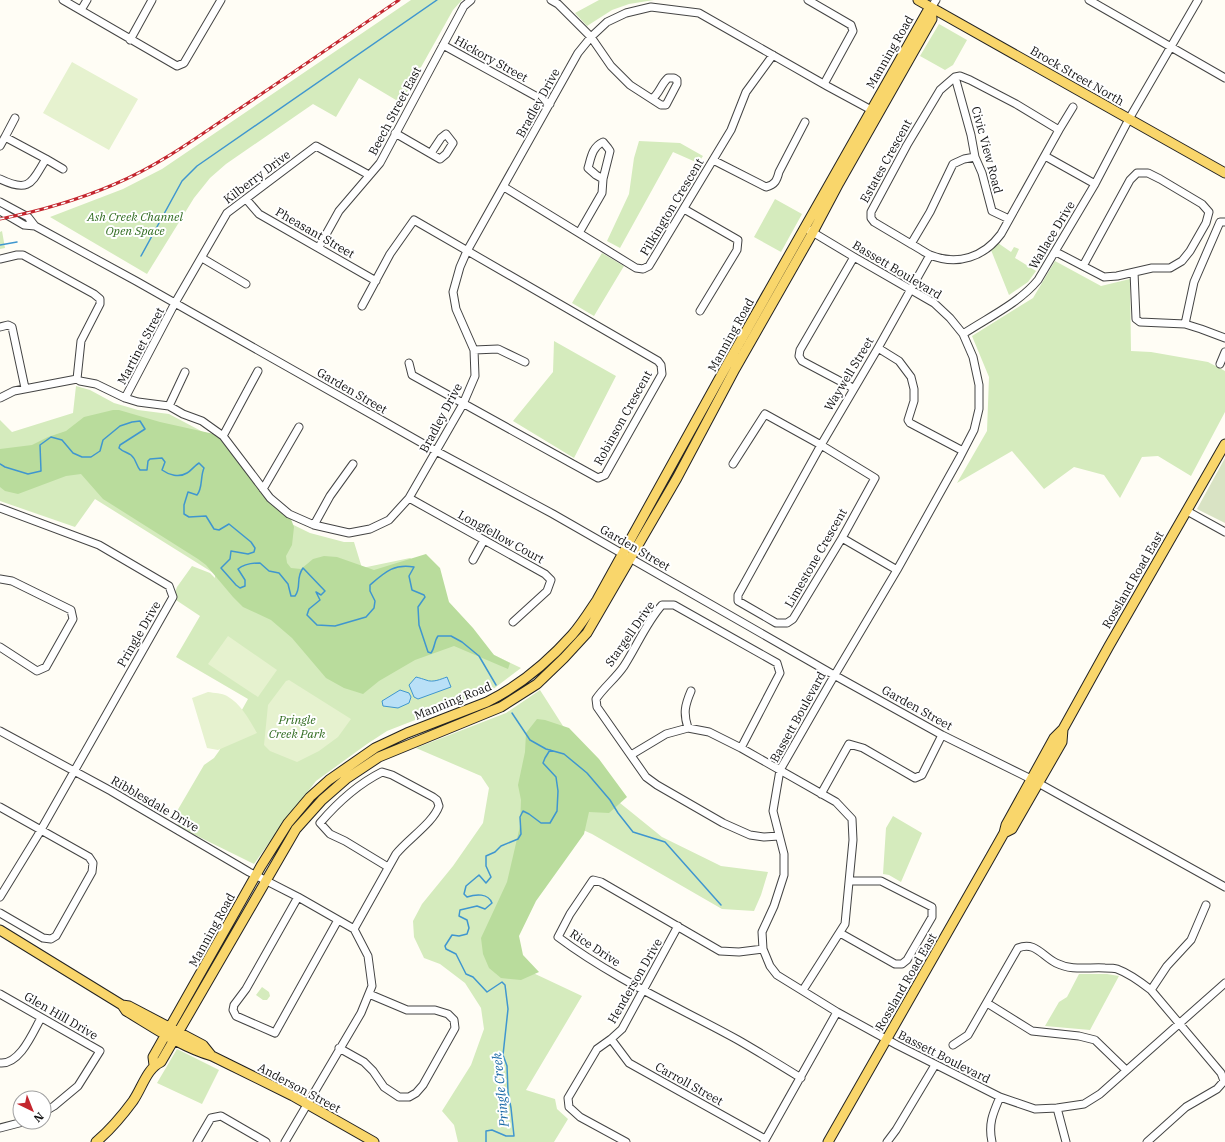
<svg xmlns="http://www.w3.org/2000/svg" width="1225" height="1142" font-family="'IBM Plex Serif',serif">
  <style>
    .green { fill: #d5ebbd }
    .forest { fill: #b9dc9c }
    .cemetery { fill: #d9e3c4 }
    .pitch { fill: #e6f2cf }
    .water { fill: #b9e0f7; stroke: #3f96cf }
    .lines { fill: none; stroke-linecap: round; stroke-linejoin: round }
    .stream { stroke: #3f96cf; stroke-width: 1.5 }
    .minor-casing { stroke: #444; stroke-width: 9 }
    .major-casing { stroke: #222; stroke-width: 11 }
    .minor { stroke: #fff; stroke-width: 7 }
    .major { stroke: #f9d66b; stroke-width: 9 }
    .rail-casing { stroke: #c4262e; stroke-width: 3 }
    .rail { stroke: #fff; stroke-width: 1.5; stroke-dasharray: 4.5; stroke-linecap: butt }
    .labels { text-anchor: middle; stroke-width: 4; stroke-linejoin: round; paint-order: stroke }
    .street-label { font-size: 12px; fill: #111; stroke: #fff }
    .park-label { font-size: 12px; font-style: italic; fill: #2f6b1f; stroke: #fff }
    .water-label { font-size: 13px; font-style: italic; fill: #1768a6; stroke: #fff }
  </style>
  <rect width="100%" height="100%" fill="#fffdf5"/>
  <path class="green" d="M411,0H462L453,10L401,103L359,78L336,117L313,104L226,164L210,178L194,198L147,274L50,217L123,189L162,169Z
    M599,0H654L629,4L612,10L587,26L575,13Z
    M939,24L967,40L953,65L945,70L920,56Z
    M639,141L680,143L703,156L698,163L673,152L620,248L607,241L629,194L634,158Z
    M775,199L802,214L781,252L754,237Z
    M2,231L5,248L0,249V232Z
    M998,243L1011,252L1014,247L1019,249L1015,258L1036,271L1028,282L1009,295L991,250Z
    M602,253L624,266L594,316L572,303Z
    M1055,261L1101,286L1130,279L1131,351L1151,352L1208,362L1225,371V412L1191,476L1158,456L1142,457L1120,498L1104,475L1074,467L1044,489L1012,451L957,483L987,431L989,377L972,336L1033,298Z
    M554,341L616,376L574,458L513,421L553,372Z
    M76,386L90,390L114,403L138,410L169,414L203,432L271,514L310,533L344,542H354L362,568L410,558L424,567L460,632L490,653L521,668L492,690L387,731L367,744L316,781L278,830L254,864L177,826L179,822L173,818L204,765L214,758L219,751L248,699L176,657L200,616L173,598L177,587L192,566L210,573L215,578V574L95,499L75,527L0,501V420L12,432L73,413Z
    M540,690L586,762L620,803L662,837L721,866L768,872L761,895L754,911L722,909L592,834L574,826L508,948L531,972L582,996L526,1090L555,1099L557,1109L568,1119L554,1142H458L454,1125L442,1111L471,1065L484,1029L481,1008L465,983L440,964L424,958L414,937L413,921L422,904L453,866L483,823L489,788L481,776L416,748L506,713Z
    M893,816L922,833L901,882L889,875L883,874L886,828Z
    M1079,974H1107L1119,976L1090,1030L1045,1026L1059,1002L1067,997Z
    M262,987L269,992L270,996L267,1000H263L256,995Z
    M177,1049L219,1070L202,1104L157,1083Z"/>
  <path class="forest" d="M113,410H119L160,422L223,436L262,489L289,514L294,527L292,545L286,556L287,563L291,568L301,569L313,559L324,556L337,557L374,570L426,554L440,568L449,602L473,628L494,655L510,663L508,669L454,646L415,660L379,681L363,694L344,688L326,678L292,638L271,620L243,607L233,597L206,565L198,559L103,499L81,474L66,476L18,494L5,491L0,487V449L32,445L48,437L66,431L84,417Z
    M537,719L545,720L569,728L599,759L627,797L609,813L589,812L584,834L536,901L519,936L523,955L539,972L521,980L501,978L489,968L483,954L481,938L507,882L520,826L521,800L518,785L525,752L526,733Z"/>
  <path class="cemetery" d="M1225,458V523L1197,509Z"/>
  <path class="pitch" d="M72,62L138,99L109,150L43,113Z
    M228,636L277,670L258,697L208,664Z
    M289,680L351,719L338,737L319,751L297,762L270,751L264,745L268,705L286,681Z
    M208,692C214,693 222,693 227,696C241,704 249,719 257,733L218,750L207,748L192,698Z"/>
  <path class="water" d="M416,677C420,678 423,679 426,680C433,683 441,679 447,677L451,687L418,699L414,697L409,685Z
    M400,690L409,693L411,697L409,703L398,708L383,706L382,701Z"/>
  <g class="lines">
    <path class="stream" d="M0,245L17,242
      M141,256L182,181L197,166L437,0
      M0,464L5,467L28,474L41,471L40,445L51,437L62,440L73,453L82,457H91L100,451L103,440L120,426L132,422L140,421L145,429L120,445L119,448C123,452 127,452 131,455C136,459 136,465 140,470H147L148,461L150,459L162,458L165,462L162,470C169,475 179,478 187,473C191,471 194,466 199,463L204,468C200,477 203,488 197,495L188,492L184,505V514L189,517L206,516L214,529L219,530L229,524L251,542L255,548L254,552L248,554L231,551L230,559L221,568L236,585L240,588L245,586V580L238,569C244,564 252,563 260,563L269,571L279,573L288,584L291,596H295C302,587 295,579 303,568L325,591L321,595L316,592L320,600L309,609L307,615L317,625L335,626L366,617L374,608L375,601L370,591V585C384,573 394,563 414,567L409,576L412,590L424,595L425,597L418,607L419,625L428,652L431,653C435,648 434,641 438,636H451L462,642L479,656L496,685
      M512,713L530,740L546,749L564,754L587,773L610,800L618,813L633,832L665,842L721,905
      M486,1142V1131L492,1130L506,1136H514L511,1108L508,1092L507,1066L503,1055L508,1009L505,985L502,982L487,992L473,977L466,974L456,954L446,949L445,946L452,935L459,936L467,934L469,928L467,920L459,916L460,910L477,906L485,909L492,903C488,893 476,894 467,897L464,894L466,886L479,875L486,883L491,877L486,866V856L495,852L501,846L518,839L521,834L520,817L523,811L529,814L541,823H550L557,811L558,791L556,777L543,763L545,758L550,750"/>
    <defs>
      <path id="minor" d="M63,0L177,66L184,63L221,0
        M551,0L558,4L591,37L611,66L630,85L661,105H666L677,84V80L674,78H668C661,84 660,93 652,99
        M808,0L851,25L853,31L824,84
        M1089,0L1225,78
        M931,8L936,0
        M81,10L87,0
        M130,40L152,0
        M443,45L550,104
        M955,77L971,135L975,157L982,173L992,211L1009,219
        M1059,130L1016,104L970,80L960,76L955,77L940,90L907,145L871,212V218L874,222C886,229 899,237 911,244C917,247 924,252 930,255C958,266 984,257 1001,234L1059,130L1073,107
        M395,133L440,159L446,154L453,143L446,134L441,138L431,153
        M5,137L15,118
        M0,146L5,137L46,159C32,181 31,194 0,179
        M1045,156L1095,184
        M46,159L63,169
        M713,160L766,187C775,185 777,180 779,172L805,122
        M504,187L636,268L643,269L649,266L731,130L746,92L773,55
        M246,199L259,214L376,281
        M0,202L28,217L35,226L136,281L436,451L553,514L834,675L942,735L1031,779L1225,887
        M684,209L738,240L737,250L700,311
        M0,211L24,225L35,226
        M809,230L854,257L934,303L950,318L963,334L973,357L979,385V409L974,430L960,457L897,570L830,683L780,770L773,811L784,854V875L774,906L762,932L763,949L770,966L777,975L837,1012L897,1045L1000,1097L1035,1109L1057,1108L1084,1104L1100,1094L1225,983
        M579,233L602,193L603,179L610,151L608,148L603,142C592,147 591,158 588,168L596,175L603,179
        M911,244L930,212L953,164L964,159L975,157
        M319,247L339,211L380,163L464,6L471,0
        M1056,252L1104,277L1117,276L1152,268H1170L1182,261L1190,251L1206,223L1209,212L1202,204L1160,179L1148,173H1137L1130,180L1124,191L1083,266
        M202,258L246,284
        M0,259L17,255H23L94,294L100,299V304L81,341L77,379
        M1134,272L1136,319L1140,322L1185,324L1201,329L1225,338
        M362,306L390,254L414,220L658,361L661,365L662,374L605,475L598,478L412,375L409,363
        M1185,324L1194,282L1220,222H1225
        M0,327L8,325L12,327L25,388
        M963,334C989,317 1019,303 1038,280L1095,184L1129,119L1198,0
        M878,348L899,361L911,377L914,389V401L908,420L910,423L963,451
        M474,350L498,349L525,362
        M1220,364L1225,352
        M853,388L802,361L799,356L800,350L854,257
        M0,398L14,391L77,379L80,381L96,384L125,398L138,402L169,406L183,414L202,421L223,436L270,498L289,514L314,525L349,533L370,529L389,520L409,498L463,404L475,376L474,350L456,309L453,292L460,267L467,251L578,53L591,37L607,22L626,13L651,7L699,13L827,86L875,112
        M125,398L175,303L227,213L316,146L369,175
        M169,406L185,372
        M223,436L258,371
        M733,464L765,414L821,445L875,478L842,538L793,619L787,623H776L738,601V595L821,445L878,348L930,255
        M263,489L299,427
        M409,498L545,574L551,580L547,591L513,622
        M0,508L99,545L169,586L173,597L38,835L0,897
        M1187,511L1225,532
        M314,525L330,496L353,464
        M842,538L897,570
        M473,560L484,540
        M0,579L12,581L71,610L73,619L46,667L37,671L0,647
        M688,728C683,713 685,705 691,691
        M0,731L111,791L249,872L298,897L354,929L368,956L372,986L361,1013L285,1142
        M741,748L780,673L777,663L674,605H662C646,623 637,646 624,666C616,678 604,687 596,699L597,707L646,777L657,785L723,823L750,835L764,837L779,836
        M631,755L666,734L688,728L709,732L741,748L836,802L852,819L853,840L845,924L803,990
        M821,794L849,744L863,748L915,778L922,775L942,735
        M0,807L89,857L93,863L92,872L56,936L51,939L43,938L0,913
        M298,897L246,989L234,1005L233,1010L236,1016L275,1033L338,920
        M354,929L396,854C408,839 433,823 439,806L437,800L433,797L392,775L382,772C358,784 338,802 320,823L330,834L345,841L388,867
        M840,933L895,964H902L907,960L932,917V907L881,881H850
        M763,949L739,952L720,951L601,882L593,880L570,914L558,937C614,979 678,1007 738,1040C759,1052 780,1065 801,1078
        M1151,990L1167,966L1191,940L1206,905
        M0,994L100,1051L78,1086L54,1106L44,1112
        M987,1003L1032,1031L1079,1036L1095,1040L1126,1070
        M611,1039L629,1063L765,1139
        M953,1045L968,1035L1018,948C1035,941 1042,956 1056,963C1072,971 1088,967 1105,968C1109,968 1114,968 1117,969C1128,973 1142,983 1151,990L1221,1073L1224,1081L1217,1089L1186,1107L1147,1142
        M339,1048L364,1062L373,1071L384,1087L399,1097H409L416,1093L423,1085L455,1028L454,1020L448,1014L435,1010H407L369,994
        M0,1063C20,1065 33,1032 41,1018
        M1057,1108L1066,1142
        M0,1128L23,1122
        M197,1142L211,1118L221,1116L266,1142
        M626,1142L580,1117L569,1107L568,1098L597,1049L611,1039L622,1029L678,926
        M764,1142L837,1012
        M887,1142L896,1130L935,1065
        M992,1142C988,1124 993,1113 1000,1097"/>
      <path id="major" d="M918,0L1225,173
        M1004,833L1012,829L1062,742L1063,729
        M0,930L122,1005L129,1006L203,1045L211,1055
        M122,1005L126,1011C153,1027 181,1047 212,1056L293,1096L374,1142
        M154,1065L153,1057L261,866L288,823L310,797L329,780L375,748L407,733L487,702C521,685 547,663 572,635C581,625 589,612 597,600L728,363L927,12L931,8
        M96,1142C110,1130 122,1116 133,1101C142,1088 147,1068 161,1062L296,829L322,800L346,779L379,757L501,707L537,684L564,658L587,633L677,478L735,369L813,232L839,183L932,19L931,8
        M828,1142L991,856L1004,833L1006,825L1054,738L1063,729L1109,646L1225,444"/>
    </defs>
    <use href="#minor" class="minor-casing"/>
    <use href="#major" class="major-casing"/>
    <use href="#minor" class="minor"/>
    <use href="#major" class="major"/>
    <defs>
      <path id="rail" d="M0,219C40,211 78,200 115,184C160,165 199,136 239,109C293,73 346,36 399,0"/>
    </defs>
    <use href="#rail" class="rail-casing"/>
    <use href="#rail" class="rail"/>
  </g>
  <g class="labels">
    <g class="street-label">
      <text transform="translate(890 52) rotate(-60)" y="4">Manning Road</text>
      <text transform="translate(491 59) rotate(29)" y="4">Hickory Street</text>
      <text transform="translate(1077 76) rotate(30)" y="4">Brock Street North</text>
      <text transform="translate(538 103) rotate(-61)" y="4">Bradley Drive</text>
      <text transform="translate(395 111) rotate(-62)" y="4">Beech Street East</text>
      <text transform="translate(987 150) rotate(75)" y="4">Civic View Road</text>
      <text transform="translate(886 161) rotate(-61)" y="4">Estates Crescent</text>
      <text transform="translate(257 177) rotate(-37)" y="4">Kilberry Drive</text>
      <text transform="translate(672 207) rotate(-59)" y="4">Pilkington Crescent</text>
      <text transform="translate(315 233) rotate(30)" y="4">Pheasant Street</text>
      <text transform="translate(1052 235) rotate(-59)" y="4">Wallace Drive</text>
      <text transform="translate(897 270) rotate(31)" y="4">Bassett Boulevard</text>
      <text transform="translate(731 335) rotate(-61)" y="4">Manning Road</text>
      <text transform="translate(141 346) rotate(-62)" y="4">Martinet Street</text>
      <text transform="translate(849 374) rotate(-59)" y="4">Waywell Street</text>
      <text transform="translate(352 391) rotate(30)" y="4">Garden Street</text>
      <text transform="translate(441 418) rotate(-62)" y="4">Bradley Drive</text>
      <text transform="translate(623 418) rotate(-61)" y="4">Robinson Crescent</text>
      <text transform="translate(501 537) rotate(29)" y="4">Longfellow Court</text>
      <text transform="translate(635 548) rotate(30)" y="4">Garden Street</text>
      <text transform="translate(816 558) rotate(-60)" y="4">Limestone Crescent</text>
      <text transform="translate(1133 580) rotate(-60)" y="4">Rossland Road East</text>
      <text transform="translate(139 634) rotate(-60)" y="4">Pringle Drive</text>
      <text transform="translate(630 634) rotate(-55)" y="4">Stargell Drive</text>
      <text transform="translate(453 701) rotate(-22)" y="4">Manning Road</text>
      <text transform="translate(917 708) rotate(29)" y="4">Garden Street</text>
      <text transform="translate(798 717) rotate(-61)" y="4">Bassett Boulevard</text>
      <text transform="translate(155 804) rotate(30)" y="4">Ribblesdale Drive</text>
      <text transform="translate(212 930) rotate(-61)" y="4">Manning Road</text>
      <text transform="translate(595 948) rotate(33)" y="4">Rice Drive</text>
      <text transform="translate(635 981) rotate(-60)" y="4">Henderson Drive</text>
      <text transform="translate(906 982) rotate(-60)" y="4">Rossland Road East</text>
      <text transform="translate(61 1016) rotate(30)" y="4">Glen Hill Drive</text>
      <text transform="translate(944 1057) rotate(27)" y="4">Bassett Boulevard</text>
      <text transform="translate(689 1084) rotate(29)" y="4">Carroll Street</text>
      <text transform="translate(299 1088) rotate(28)" y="4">Anderson Street</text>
    </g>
    <g class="park-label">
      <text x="135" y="221">Ash Creek Channel<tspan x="135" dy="14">Open Space</tspan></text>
      <text x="297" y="724">Pringle<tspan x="297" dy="14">Creek Park</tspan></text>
    </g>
    <g class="water-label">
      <text transform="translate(500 1090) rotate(-96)" y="5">Pringle Creek</text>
    </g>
  </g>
  <g transform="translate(32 1110) rotate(137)"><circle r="19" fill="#ffffff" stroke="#a0a0a0"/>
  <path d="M0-3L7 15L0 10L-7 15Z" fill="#c4262e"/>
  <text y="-6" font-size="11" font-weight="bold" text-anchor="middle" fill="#111111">N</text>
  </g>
</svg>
